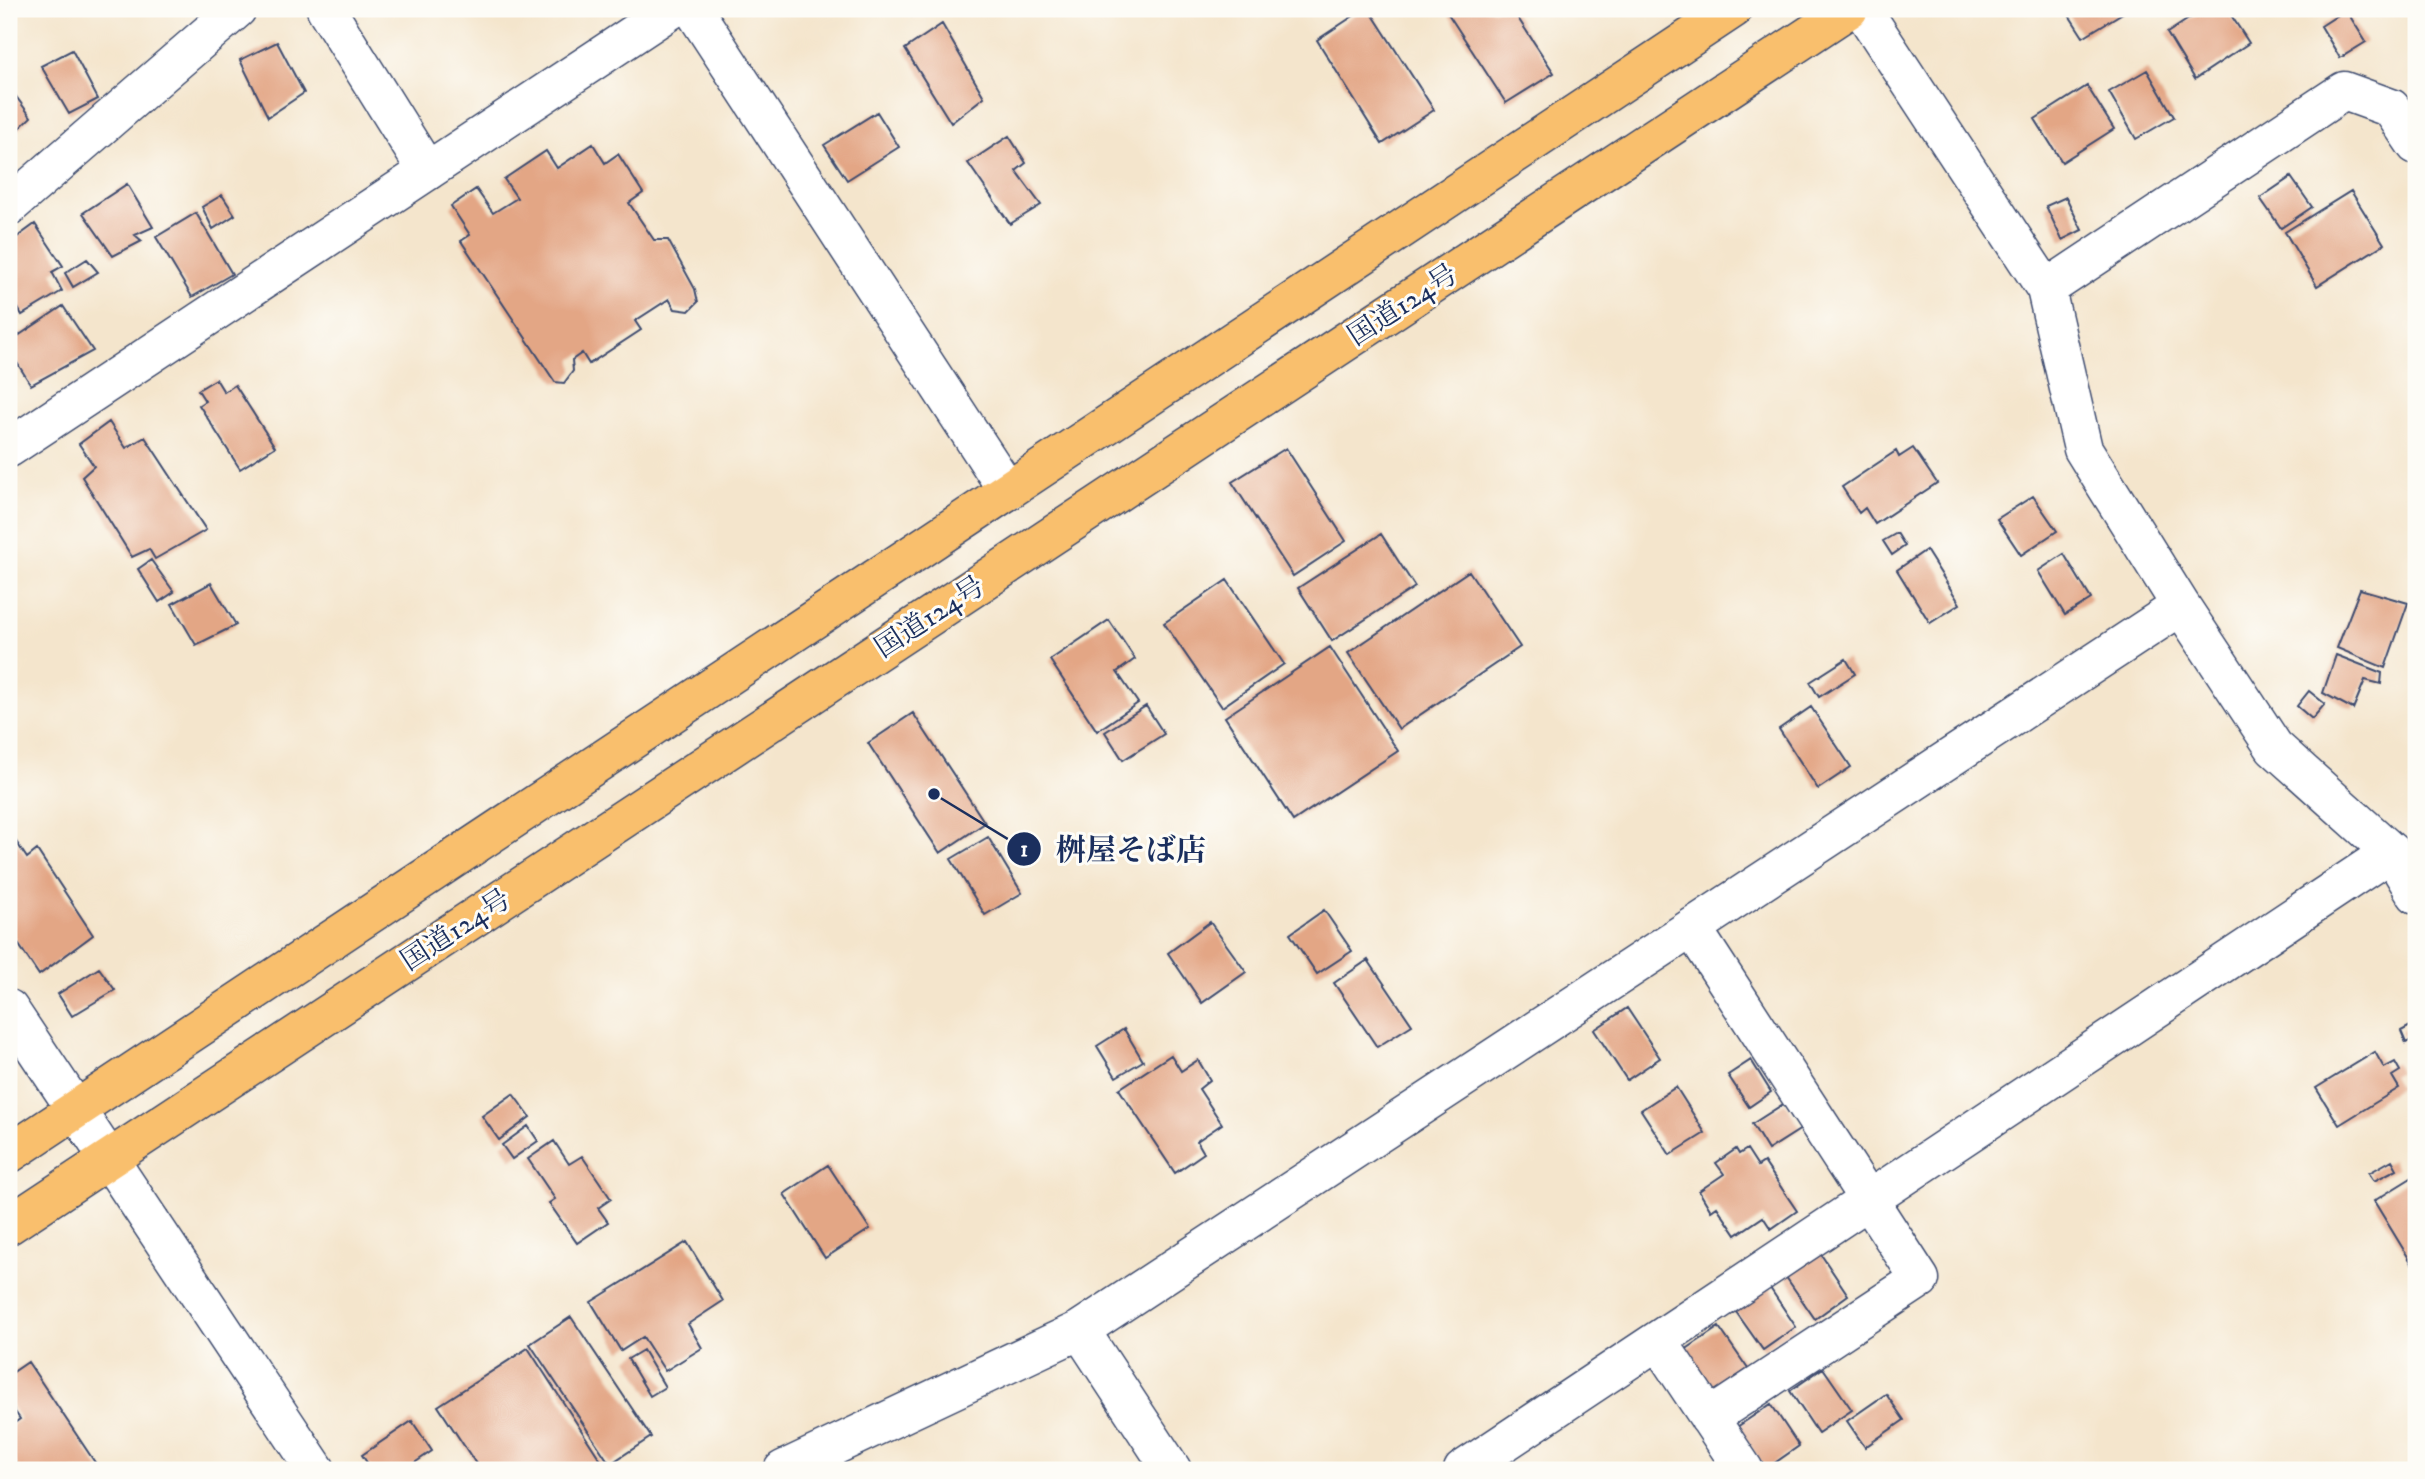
<svg xmlns="http://www.w3.org/2000/svg" width="2425" height="1479" font-family="'IM FELL DW Pica','Noto Serif JP',serif">
  <style>
    .building { fill: #e3a685 }
    .lines { fill: none; stroke-linecap: round; stroke-linejoin: round }
    .minor-casing { stroke: #3c4a6e; stroke-width: 41 }
    .tertiary-casing { stroke: #3c4a6e; stroke-width: 41 }
    .trunk-casing { stroke: #3c4a6e; stroke-width: 41 }
    .minor { stroke: #fff; stroke-width: 38 }
    .tertiary { stroke: #fff; stroke-width: 38 }
    .trunk { stroke: #f9bf6d; stroke-width: 38 }
    .labels { text-anchor: middle; stroke-width: 6; stroke-linejoin: round; paint-order: stroke }
    .street-label { font-size: 28px; fill: #1b2f5e; stroke: #fdfcf7 }
    .leader { fill: none; stroke: #1b2f5e; stroke-width: 2.5 }
    .callout-dot { fill: #1b2f5e; stroke: #fdfcf7; stroke-width: 2.5 }
    .mark-label { font-size: 21px; text-anchor: middle; font-weight: bold; fill: #fff }
    .callout-label { font-size: 30px; text-anchor: middle; font-weight: bold; fill: #1b2f5e; stroke: #fdfcf7; stroke-width: 6; stroke-linejoin: round; paint-order: stroke }
  </style>
  <rect width="100%" height="100%" fill="#fdfcf7"/>
  <filter id="ink" filterUnits="userSpaceOnUse"><feTurbulence type="fractalNoise" baseFrequency=".0143" numOctaves="2"/><feDisplacementMap in="SourceGraphic" scale="14" xChannelSelector="R" yChannelSelector="G"/><feConvolveMatrix kernelMatrix="1 2 1 2 8 2 1 2 1" color-interpolation-filters="sRGB"/></filter>
  <filter id="wash" filterUnits="userSpaceOnUse"><feTurbulence type="fractalNoise" baseFrequency=".00686" numOctaves="4" result="noise"/><feDisplacementMap in="SourceGraphic" scale="28" xChannelSelector="R" yChannelSelector="G"/><feGaussianBlur stdDeviation="1.57" result="paint"/><feColorMatrix in="noise" values="0 0 0 0 0 0 0 0 0 0 0 0 0 0 0 0 0 1.4 0 .05"/><feComposite in="paint" operator="in"/></filter>
  <g filter="url(#wash)">
    <rect width="100%" height="100%" fill="#f4e5cc"/>
    <g id="blocks">
      <path class="building" d="M1364,9H1369L1434,110L1382,144L1317,40Z
        M1445,9H1512L1554,73L1506,103Z
        M2065,9H2129L2083,37Z
        M2204,9H2227L2249,43L2195,79L2167,33Z
        M2346,10L2366,42L2340,58L2321,26Z
        M942,24L984,97L951,123L905,49Z
        M277,42L304,93L268,117L240,60Z
        M72,50L98,99L69,114L41,66Z
        M2147,70L2174,117L2136,139L2109,92Z
        M2087,86L2114,129L2062,162L2035,119Z
        M9,87L31,117L9,138Z
        M877,112L899,147L847,180L824,145Z
        M1009,136L1026,163L1016,171L1041,205L1010,224L968,163Z
        M593,144L605,163L618,154L643,193L629,203L654,240H668L695,289L698,302L689,311L675,309L669,299L635,321L641,330L589,364L582,353L572,360L573,371L564,383L555,382L461,241L470,235L451,206L476,189L493,213L517,198L504,179L546,151L557,168Z
        M2291,177L2312,207L2281,228L2260,198Z
        M127,184L153,227L135,235L142,241L113,256L83,213Z
        M2351,191L2384,244L2317,286L2285,232Z
        M222,195L235,215L213,229L202,207Z
        M2066,197L2082,230L2062,240L2046,206Z
        M196,213L232,274L192,297L156,237Z
        M35,224L63,266L52,272L62,291L22,315L9,293V243Z
        M87,259L98,272L73,287L65,273Z
        M63,306L93,351L31,385L9,350V342Z
        M216,379L224,392L235,385L275,447L240,469L199,405L205,401L198,390Z
        M109,422L126,448L145,437L206,530L155,559L149,549L132,557L82,477L94,466L79,444Z
        M1286,448L1346,541L1293,576L1232,482Z
        M1913,448L1937,483L1875,524L1865,508L1859,513L1842,487L1896,451L1899,457Z
        M2033,496L2057,531L2021,555L1997,519Z
        M1897,533L1905,546L1892,555L1883,541Z
        M1381,534L1415,587L1332,641L1298,588Z
        M1926,550L1960,604L1930,623L1897,570Z
        M2064,554L2091,599L2065,615L2038,571Z
        M151,560L174,592L159,602L138,569Z
        M1469,571L1520,647L1399,729L1348,653Z
        M1227,580L1284,664L1222,707L1164,623Z
        M211,583L236,625L196,645L172,604Z
        M2360,589L2408,603L2385,668L2337,648Z
        M1109,620L1135,659L1117,672L1138,703L1097,731L1050,660Z
        M1330,647L1398,751L1293,821L1225,717Z
        M2336,655L2382,673L2381,684L2365,680L2353,709L2323,693Z
        M1846,659L1855,674L1819,697L1810,682Z
        M2309,691L2325,704L2312,719L2297,706Z
        M1146,706L1164,734L1123,760L1105,732Z
        M1811,707L1851,767L1818,789L1779,729Z
        M913,713L985,823L940,853L868,743Z
        M13,837L27,858L37,850L93,935L39,975L9,930V840Z
        M988,837L1022,893L985,915L951,859Z
        M1324,910L1352,951L1317,974L1290,934Z
        M1210,922L1246,972L1202,1003L1168,953Z
        M1368,960L1412,1025L1377,1047L1334,983Z
        M99,968L115,990L72,1016L58,994Z
        M1627,1008L1660,1058L1627,1080L1594,1030Z
        M2414,1024L2416,1037L2406,1043L2401,1031Z
        M1124,1029L1143,1061L1116,1077L1097,1046Z
        M2375,1052L2384,1068L2395,1062L2400,1071L2392,1076L2399,1088L2339,1125L2316,1088Z
        M1171,1055L1181,1071L1198,1060L1210,1080L1199,1089L1222,1124L1197,1141L1204,1153L1175,1173L1119,1089Z
        M1751,1060L1771,1092L1749,1107L1728,1075Z
        M1676,1087L1705,1133L1670,1155L1641,1110Z
        M513,1094L530,1117L499,1140L482,1116Z
        M1785,1103L1801,1129L1768,1150L1752,1124Z
        M528,1126L538,1141L512,1159L502,1145Z
        M554,1141L569,1164L582,1156L611,1199L598,1208L608,1222L577,1243L549,1203L555,1199L528,1159Z
        M1736,1149L1739,1154L1747,1149L1758,1166L1764,1162L1797,1211L1771,1229L1763,1217L1736,1235L1717,1207L1711,1211L1699,1191L1724,1174L1716,1163Z
        M2392,1160L2397,1169L2374,1181L2369,1173Z
        M828,1165L870,1229L825,1258L784,1194Z
        M2416,1175V1270L2374,1201Z
        M687,1242L723,1301L688,1324L702,1348L665,1371L643,1337L621,1351L591,1302Z
        M1820,1253L1848,1295L1815,1319L1786,1277Z
        M1768,1285L1796,1327L1763,1350L1734,1309Z
        M571,1317L651,1437L610,1464L530,1344Z
        M1719,1327L1748,1369L1714,1392L1685,1350Z
        M528,1348L607,1470H480L438,1406Z
        M643,1350L665,1387L650,1396L628,1359Z
        M28,1362L100,1470H20L9,1453V1427L20,1419L9,1403V1375Z
        M1823,1368L1852,1410L1818,1433L1790,1391Z
        M1886,1394L1904,1420L1865,1447L1847,1421Z
        M1771,1404L1799,1446L1766,1469L1737,1427Z
        M412,1421L432,1451L404,1470H372L362,1455Z"/>
    </g>
  </g>
  <g filter="url(#ink)">
    <use href="#blocks" fill-opacity="0" stroke="#3c4a6e" stroke-width="2"/>
    <g class="lines">
      <defs>
        <path id="minor" d="M326,9L427,171
          M693,9L1008,491
          M9,206L237,9
          M1692,928L1920,1279L1709,1418
          M1658,1341L1744,1470
          M1463,1470L2391,852"/>
        <path id="tertiary" d="M1862,9L2046,289L2083,449L2181,606L2274,747L2391,852L2416,894
          M2046,289L2344,91L2391,108L2416,145
          M9,448L672,9
          M9,1009L316,1470
          M1080,1330L1172,1470
          M783,1470L1080,1330L2181,606"/>
        <path id="trunk" d="M9,1154L1733,9
          M9,1225L1849,9"/>
      </defs>
      <use href="#minor" class="minor-casing"/>
      <use href="#tertiary" class="tertiary-casing"/>
      <use href="#trunk" class="trunk-casing"/>
      <use href="#minor" class="minor"/>
      <use href="#tertiary" class="tertiary"/>
      <use href="#trunk" class="trunk"/>
    </g>
  </g>
  <g class="labels">
    <g class="street-label">
      <text transform="translate(1402 304) rotate(-33)" y="10">国道124号</text>
      <text transform="translate(929 616) rotate(-33)" y="10">国道124号</text>
      <text transform="translate(455 929) rotate(-33)" y="10">国道124号</text>
    </g>
  </g>
  <path class="leader" d="M934 794L1024 849"/>
  <g class="callout-dot">
    <circle cx="934" cy="794" r="7"/>
    <circle cx="1024" cy="849" r="18"/>
  </g>
  <g class="mark-label">
    <text x="1024" y="856">1</text>
  </g>
  <g class="callout-label">
    <text x="1131" y="860">桝屋そば店</text>
  </g>
  <rect width="2425" height="1479" fill="none" stroke="#fdfcf7" stroke-width="35"/>
</svg>
